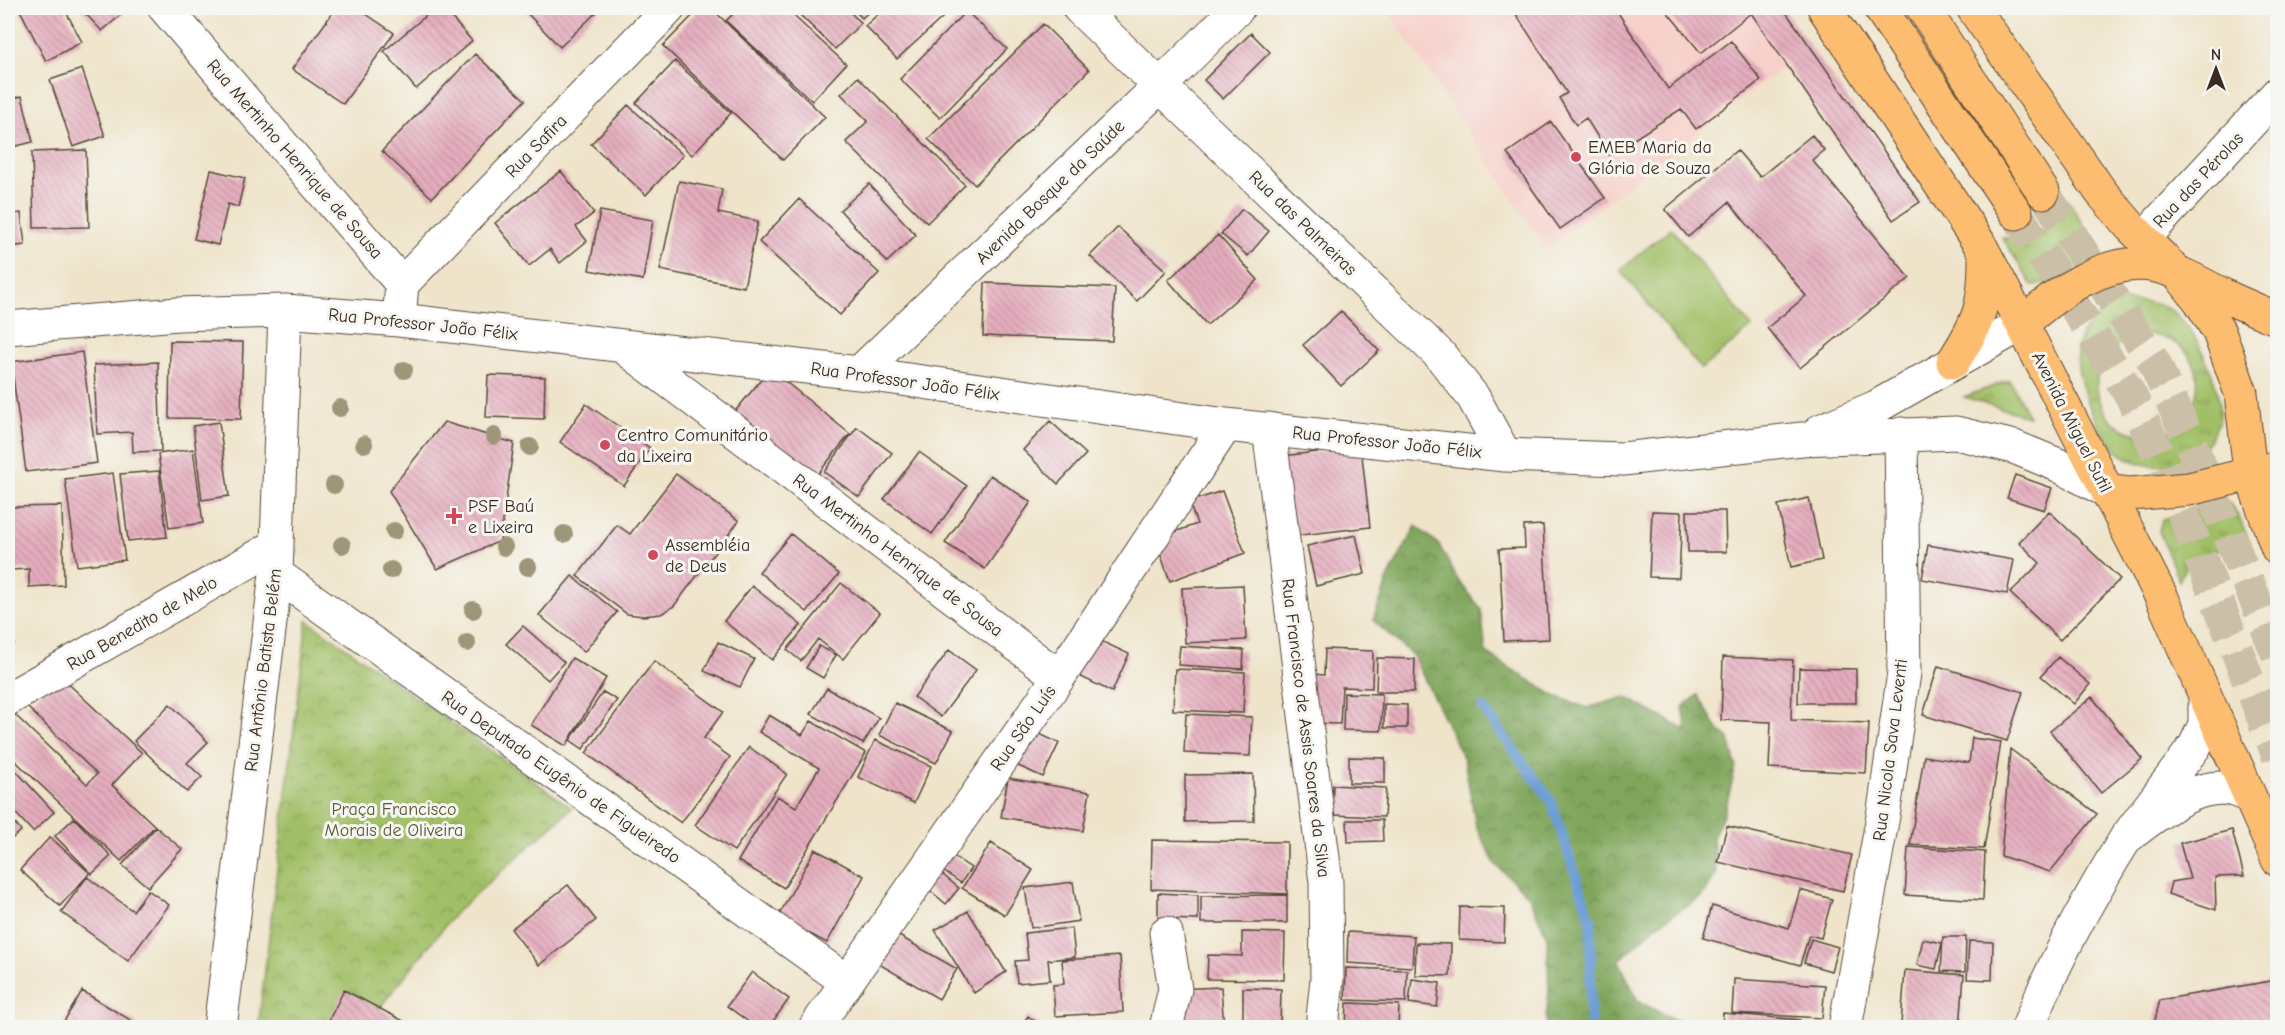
<svg xmlns="http://www.w3.org/2000/svg" width="2285" height="1035" font-family="'Comic Neue',sans-serif">
  <style>
    .built { fill: #f7d0ca }
    .grass { fill: url(#grass-tufts); stroke: #6e7442; stroke-width: 1.5; fill-rule: evenodd }
    .forest { fill: url(#forest-crowns); stroke: #5e683c; stroke-width: 1.5 }
    .park { fill: url(#park-crowns); stroke: #6e7442; stroke-width: 1.5 }
    .pitch { fill: #a1bf66; stroke: #6e7442; stroke-width: 1.5 }
    .lines { fill: none; stroke-linecap: round; stroke-linejoin: round }
    .stream { stroke: #6a9cd5; stroke-width: 10 }
    .building { fill: url(#building-back-hatch) }
    .highway-tunnel { stroke: #cbbfa8; stroke-width: 33; stroke-dasharray: 33 16; stroke-linecap: butt }
    .minor-casing { stroke: #564638; stroke-width: 35 }
    .major-casing { stroke: #564638; stroke-width: 35 }
    .highway-casing { stroke: #564638; stroke-width: 35 }
    .minor { stroke: #fff; stroke-width: 33 }
    .major { stroke: #fcbd6f; stroke-width: 33 }
    .highway { stroke: #fcbd6f; stroke-width: 33 }
    .tree { fill: #9d9678 }
    .poi-dot { fill: #d1495b; stroke: #f6f6f2; stroke-width: 2 }
    .labels { text-anchor: middle; stroke-width: 6; stroke-linejoin: round; paint-order: stroke }
    .street-label { font-size: 18px; fill: #3b2a1e; stroke: #f6f6f2 }
    .poi-label { font-size: 18px; fill: #3b2a1e; stroke: #f6f6f2; text-anchor: start }
    .park-label { font-size: 18px; fill: #5a5734; stroke: #f6f6f2 }
  </style>
  <defs>
    <pattern id="grass-tufts" width="24" height="20" patternUnits="userSpaceOnUse" patternTransform="scale(1.5)"><rect width="24" height="20" fill="#a1bf66"/><path d="M3 7l-1-3M5 7V3M7 7l1-3M15 17l-1-3M17 17v-4M19 17l1-3" fill="none" stroke="#849b53"/></pattern>
    <pattern id="forest-crowns" width="20" height="18" patternUnits="userSpaceOnUse" patternTransform="scale(1.5)"><rect width="20" height="18" fill="#80a65b"/><path d="M2 6a3 3 0 1 1 6 0M12 15a3 3 0 1 1 6 0" fill="none" stroke="#6a874b"/></pattern>
    <pattern id="park-crowns" width="20" height="18" patternUnits="userSpaceOnUse" patternTransform="scale(1.5)"><rect width="20" height="18" fill="#a1bf66"/><path d="M2 6a3 3 0 1 1 6 0M12 15a3 3 0 1 1 6 0" fill="none" stroke="#849b53"/></pattern>
    <pattern id="building-back-hatch" width="6" height="6" patternUnits="userSpaceOnUse" patternTransform="scale(1.5)"><rect width="6" height="6" fill="#e6aebf"/><path d="M-1 5l2 2M0 0l6 6M5-1l2 2" fill="none" stroke="#bc8e9b"/></pattern>
  </defs>
  <rect width="100%" height="100%" fill="#f6f6f2"/>
  <filter id="ink" filterUnits="userSpaceOnUse"><feTurbulence type="fractalNoise" baseFrequency=".0167" numOctaves="2"/><feDisplacementMap in="SourceGraphic" scale="12" xChannelSelector="R" yChannelSelector="G"/><feConvolveMatrix kernelMatrix="1 2 1 2 8 2 1 2 1" color-interpolation-filters="sRGB"/></filter>
  <filter id="wash" filterUnits="userSpaceOnUse"><feTurbulence type="fractalNoise" baseFrequency=".008" numOctaves="4" result="noise"/><feDisplacementMap in="SourceGraphic" scale="24" xChannelSelector="R" yChannelSelector="G"/><feGaussianBlur stdDeviation="1.35" result="paint"/><feColorMatrix in="noise" values="0 0 0 0 0 0 0 0 0 0 0 0 0 0 0 0 0 1.4 0 .05"/><feComposite in="paint" operator="in"/></filter>
  <g filter="url(#wash)">
    <rect width="100%" height="100%" fill="#efe4ca"/>
    <path class="built" d="M1386,8H1664L1701,53L1751,13L1786,65L1546,249Z"/>
    <path class="grass" d="M2067,199L2097,245L2096,258L2052,282L2035,286L2031,284L2002,237C2032,243 2057,227 2067,199Z
      M2123,301C2142,301 2160,302 2175,313C2197,330 2230,402 2216,428C2212,434 2209,442 2204,448C2184,472 2134,471 2114,448C2094,425 2069,369 2080,339C2088,319 2105,309 2123,301ZM2145,334C2235,344 2194,455 2134,433C2125,429 2114,425 2108,416C2082,379 2104,343 2145,334Z
      M2010,380L2029,417L1964,397Z
      M2223,502H2228L2239,516L2252,550C2223,545 2191,551 2179,581L2159,531L2162,519Z"/>
    <path class="forest" d="M1416,526L1439,545L1458,580L1481,609L1486,653L1555,696L1587,708L1625,697L1687,731L1683,707L1698,695L1717,728L1729,738L1736,766L1725,810L1713,838L1716,875L1701,897L1657,925L1619,961L1638,1001L1670,1018L1702,1027H1545L1549,991L1547,937L1529,896L1495,864L1476,826L1464,759L1413,656L1373,620L1390,574Z"/>
    <path class="park" d="M307,620L572,808L456,912L364,1027L258,1028Z"/>
    <path class="pitch" d="M1671,228L1752,327L1701,369L1620,270Z"/>
    <g class="lines">
      <path class="stream" d="M1483,708L1551,801L1591,921L1590,1028"/>
    </g>
    <g id="blocks">
      <path class="building" d="M19,8H64L82,42L46,61Z
        M80,8H129L102,31Z
        M336,8H357L394,33L343,104L292,69Z
        M435,8H443L472,41L416,89L384,51Z
        M522,8H601L560,47Z
        M700,8H711L825,117L783,160L663,46Z
        M739,8H785L846,64L812,101L726,21Z
        M802,8H846L861,23L835,49L797,12Z
        M852,8H873L862,18Z
        M885,8H953L897,59L865,26Z
        M1512,8H1615L1668,89L1731,41L1761,80L1696,129L1681,109L1609,155L1586,118L1576,125L1559,98L1567,93Z
        M1664,8H1783L1920,202L1893,220L1751,13L1701,53Z
        M966,11L1007,49L940,118L900,79Z
        M1043,24L1089,70L975,185L928,139Z
        M1251,33L1270,52L1223,99L1204,80Z
        M475,54L525,100L432,198L382,151Z
        M675,61L731,113L692,155L636,103Z
        M82,69L105,136L73,147L50,80Z
        M858,77L965,185L927,223L846,142L868,121L841,94Z
        M22,96L33,142L8,148V100Z
        M628,105L683,155L646,195L591,144Z
        M1551,122L1605,198L1560,229L1507,153Z
        M1812,135L1824,150L1812,160L1910,278L1800,368L1767,328L1806,296L1729,202L1688,237L1665,209L1737,150L1760,177Z
        M86,150L89,227L34,228L32,152Z
        M211,170L245,178L238,207L228,204L218,245L194,239Z
        M561,171L594,213L576,227L587,241L560,263L550,249L529,266L495,223Z
        M679,181L722,189L718,213L758,221L744,287L660,270Z
        M869,184L916,235L887,262L840,210Z
        M799,199L879,273L840,315L759,242Z
        M1242,209L1269,231L1248,256L1221,234Z
        M600,211L653,220L643,280L589,270Z
        M21,213L25,245L8,247V215Z
        M1118,227L1166,271L1137,301L1090,256Z
        M1218,235L1258,280L1207,325L1168,280Z
        M985,283L1115,288L1112,341L983,336Z
        M1341,311L1379,351L1341,386L1303,345Z
        M170,341L243,342L241,419L169,418Z
        M82,352L97,463L26,472L11,362Z
        M158,362L161,451L133,452L132,432L97,434L94,365Z
        M770,369L850,434L813,480L732,415Z
        M488,375L545,377L544,419L486,417Z
        M586,404L650,448L624,486L560,442Z
        M1050,421L1086,454L1058,484L1023,450Z
        M219,422L229,496L202,500L193,426Z
        M444,422L514,443L500,541L437,569L389,491Z
        M857,427L892,453L859,497L824,472Z
        M1361,447L1370,527L1292,536L1282,456Z
        M193,449L203,523L169,528L158,454Z
        M919,452L967,486L932,534L884,499Z
        M8,453L11,507L62,506L64,585L29,587V569L11,570L14,644L8,645Z
        M159,471L167,537L128,541L120,474Z
        M113,473L125,560L77,566L65,479Z
        M676,474L739,521L674,606L661,614L643,616L627,614L577,576L617,525L630,534Z
        M990,475L1031,502L985,569L945,543Z
        M2015,475L2052,488L2044,510L2007,498Z
        M1222,491L1245,553L1170,581L1155,539L1197,524L1189,502Z
        M1809,498L1822,560L1791,567L1778,505Z
        M1652,511L1682,512L1679,578L1649,577Z
        M1687,511H1725L1726,552H1688Z
        M2049,511L2120,579L2060,640L2010,593L2040,563L2019,542Z
        M1543,525L1549,639L1504,641L1499,549L1525,548L1524,526Z
        M791,534L839,574L807,612L759,572Z
        M1356,535L1365,574L1316,586L1307,546Z
        M1928,545L2014,560L2007,594L1922,579Z
        M572,576L617,612L584,652L539,615Z
        M841,583L880,613L843,659L818,639L801,661L787,650Z
        M1243,585L1246,640L1185,643L1182,588Z
        M752,586L801,625L772,660L724,621Z
        M523,626L564,662L548,680L506,644Z
        M1088,635L1129,654L1112,692L1071,672Z
        M718,642L754,659L740,687L704,671Z
        M819,646L836,655L823,678L806,668Z
        M1180,646L1244,650L1243,669L1178,665Z
        M1325,649L1373,651L1372,688L1342,687L1340,724L1310,723L1311,674L1324,675Z
        M949,650L976,670L941,717L914,697Z
        M1723,657L1793,660L1791,720L1869,723L1866,773L1769,768L1771,722L1721,720Z
        M2058,657L2090,684L2074,704L2041,676Z
        M572,658L606,678L566,746L531,725Z
        M1377,658L1415,659L1414,692H1376Z
        M654,661L723,712L704,738L730,757L681,823L586,753Z
        M1938,666L2023,692L2007,741L1923,715Z
        M1799,668L1856,669V703H1798Z
        M1175,669L1245,672L1243,713L1173,710Z
        M58,674L142,753L112,785L155,826L121,861L8,754V714L11,711L87,784L97,774L26,706Z
        M827,688L879,718L863,744L811,714Z
        M603,692L617,700L583,749L570,740Z
        M1344,693L1382,694L1381,731L1343,730Z
        M2092,697L2142,759L2101,793L2050,731Z
        M895,703L953,731L936,763L879,735Z
        M170,704L208,742L187,763L202,777L187,792L134,741Z
        M1384,704L1407,705V728H1384Z
        M1186,714L1252,717L1250,756L1184,753Z
        M769,715L802,735L811,721L866,753L784,888L738,861L777,796L796,807L819,768L759,732Z
        M1029,729L1059,743L1043,777L1014,764Z
        M1972,738L2001,742L1984,849L1910,845L1924,756L1969,763Z
        M875,740L931,766L914,803L858,777Z
        M749,747L787,774L734,851L695,825Z
        M2010,749L2097,814L2050,872L2001,856Z
        M1349,757L1385,758V783H1349Z
        M8,762L54,812L33,832L8,805Z
        M1253,774L1254,821L1185,822V775Z
        M1008,778L1090,792L1083,831L1001,817Z
        M1333,785L1386,788L1384,817L1332,815Z
        M8,815L21,831L8,842Z
        M74,818L111,856L92,874L55,836Z
        M1347,820H1382L1383,841L1348,842Z
        M1727,826L1852,855L1843,891L1718,862Z
        M156,827L182,849L148,887L122,865Z
        M2232,830L2244,876L2215,877L2216,910L2168,894L2171,882L2190,879L2180,843Z
        M50,837L90,873L60,906L20,870Z
        M1152,840L1287,842V894L1151,889Z
        M991,843L1033,870L1005,915L962,888Z
        M1908,847L1985,852L1983,900L1905,895Z
        M815,849L864,876L827,943L778,917Z
        M950,854L971,868L961,883L940,869Z
        M938,871L959,888L946,904L926,887Z
        M87,877L133,911L148,890L169,905L128,961L61,912Z
        M1073,882L1079,921L1031,928L1025,888Z
        M568,885L596,920L539,965L511,929Z
        M1800,890L1832,899L1821,938L1809,935L1800,965L1703,938L1712,906L1789,928Z
        M1158,893L1198,895V920L1158,919Z
        M1287,895V923H1201V896Z
        M1460,907L1505,908L1504,942L1459,940Z
        M968,911L1006,972L974,993L935,930Z
        M885,928L957,969L939,999L867,957Z
        M1072,928L1075,957L1048,960L1050,980L1017,983L1015,961L1028,960L1025,933Z
        M1242,932L1285,933L1284,980L1207,979L1208,955L1242,956Z
        M1348,932L1414,936L1412,967L1347,963Z
        M1943,937H1966L1965,972L1941,971Z
        M1811,939L1838,947L1831,971L1804,963Z
        M1923,939L1942,943L1936,969L1917,965Z
        M1969,941L1993,942L1992,980L1967,979Z
        M1416,943L1451,944L1450,976L1415,975Z
        M1120,956L1123,1012L1055,1016L1053,985L1064,984L1062,960Z
        M1346,968L1407,970L1406,1002L1345,1000Z
        M1905,970L1964,975L1960,1028L1901,1024Z
        M752,972L789,999L768,1028H757L727,1006Z
        M1412,979L1440,983L1437,1007L1409,1003Z
        M1734,979L1825,985L1822,1018L1732,1013Z
        M2277,980V1028H2267L2266,1025L2256,1028H2153L2160,1000Z
        M1221,987L1224,1028H1177L1175,989Z
        M1243,988L1281,989L1280,1028H1243Z
        M344,990L417,1028H325Z
        M82,991L137,1024L135,1028H60Z
        M1347,1003L1399,1005L1398,1028H1346Z
        M1723,1013L1800,1020L1799,1028H1722Z
        M1028,1016L1045,1028H1020Z"/>
    </g>
  </g>
  <g filter="url(#ink)">
    <use href="#blocks" fill-opacity="0" stroke="#564638" stroke-width="1.5"/>
    <g class="lines">
      <path class="highway-tunnel" d="M2043,192L2154,362L2200,465L2278,655
        M2016,213L2131,396L2167,472L2278,756"/>
      <defs>
        <path id="minor" d="M165,8L402,284L399,320
          M1079,8L1440,355L1473,397L1505,455
          M2143,239L2278,93
          M402,284L669,8
          M8,328L178,314L285,311L399,320L859,373L1226,425L1505,455L1623,459L1802,439L1956,433L2014,447L2058,465L2107,491
          M624,347L1059,677
          M859,373L1160,86L1238,8
          M1269,429L1326,882L1327,979L1322,1028
          M1820,431L1876,407L2022,324
          M276,574L846,981
          M2205,696V724L2195,746L2126,838C2157,814 2209,769 2249,797
          M8,699L276,546
          M1166,933L1175,989L1166,1028
          M220,1028L276,574L285,311
          M815,1028L1059,677L1226,425
          M1845,1028L1884,810L1904,673L1901,434
          M2028,1028C2054,960 2088,899 2126,838"/>
        <path id="major" d="M1824,8L1979,243L2022,324L2162,598L2278,860
          M1973,8L2101,192L2130,226L2177,272L2200,301L2219,332L2241,393L2250,472L2278,549
          M2022,324C2057,293 2106,256 2156,266C2180,271 2202,284 2223,295C2241,304 2259,311 2278,319
          M1953,362C1980,320 1985,306 1985,256
          M2107,491L2130,494L2189,489L2278,467"/>
        <path id="highway" d="M1880,8L2016,213
          M1923,8L2043,192"/>
      </defs>
      <use href="#minor" class="minor-casing"/>
      <use href="#major" class="major-casing"/>
      <use href="#highway" class="highway-casing"/>
      <use href="#minor" class="minor"/>
      <use href="#major" class="major"/>
      <use href="#highway" class="highway"/>
    </g>
    <g class="tree">
      <circle cx="404" cy="370" r="9"/>
      <circle cx="340" cy="408" r="9"/>
      <circle cx="494" cy="436" r="9"/>
      <circle cx="364" cy="444" r="9"/>
      <circle cx="530" cy="447" r="9"/>
      <circle cx="334" cy="485" r="9"/>
      <circle cx="394" cy="531" r="9"/>
      <circle cx="564" cy="534" r="9"/>
      <circle cx="342" cy="545" r="9"/>
      <circle cx="504" cy="547" r="9"/>
      <circle cx="528" cy="567" r="9"/>
      <circle cx="391" cy="570" r="9"/>
      <circle cx="473" cy="610" r="9"/>
      <circle cx="467" cy="643" r="9"/>
    </g>
  </g>
  <g class="poi-dot">
    <circle cx="1576" cy="157" r="6"/>
    <circle cx="605" cy="445" r="6"/>
    <path d="M451 507h6v6h6v6h-6v6h-6v-6h-6v-6h6z"/>
    <circle cx="653" cy="555" r="6"/>
  </g>
  <g class="labels">
    <g class="street-label">
      <text transform="translate(536 146) rotate(-46)" y="6">Rua Safira</text>
      <text transform="translate(295 159) rotate(49)" y="6">Rua Mertinho Henrique de Sousa</text>
      <text transform="translate(2198 180) rotate(-47)" y="6">Rua das Pérolas</text>
      <text transform="translate(1050 192) rotate(-44)" y="6">Avenida Bosque da Saúde</text>
      <text transform="translate(1303 223) rotate(44)" y="6">Rua das Palmeiras</text>
      <text transform="translate(423 324) rotate(6)" y="6">Rua Professor João Félix</text>
      <text transform="translate(905 381) rotate(8)" y="6">Rua Professor João Félix</text>
      <text transform="translate(2072 422) rotate(63)" y="6">Avenida Miguel Sutil</text>
      <text transform="translate(1387 442) rotate(6)" y="6">Rua Professor João Félix</text>
      <text transform="translate(898 555) rotate(37)" y="6">Rua Mertinho Henrique de Sousa</text>
      <text transform="translate(142 623) rotate(-30)" y="6">Rua Benedito de Melo</text>
      <text transform="translate(263 670) rotate(-83)" y="6">Rua Antônio Batista Belém</text>
      <text transform="translate(1023 728) rotate(-55)" y="6">Rua São Luís</text>
      <text transform="translate(1306 728) rotate(83)" y="6">Rua Francisco de Assis Soares da Silva</text>
      <text transform="translate(1890 750) rotate(-83)" y="6">Rua Nicola Sava Leventi</text>
      <text transform="translate(561 777) rotate(35)" y="6">Rua Deputado Eugênio de Figueiredo</text>
    </g>
    <g class="poi-label">
      <text x="1588" y="153">EMEB Maria da<tspan x="1588" dy="21">Glória de Souza</tspan></text>
      <text x="617" y="441">Centro Comunitário<tspan x="617" dy="21">da Lixeira</tspan></text>
      <text x="468" y="512">PSF Baú<tspan x="468" dy="21">e Lixeira</tspan></text>
      <text x="665" y="551">Assembléia<tspan x="665" dy="21">de Deus</tspan></text>
    </g>
    <g class="park-label">
      <text x="394" y="815">Praça Francisco<tspan x="394" dy="21">Morais de Oliveira</tspan></text>
    </g>
  </g>
  <rect width="2285" height="1035" fill="none" stroke="#f6f6f2" stroke-width="30"/>
  <g transform="translate(2216 69)" stroke="#f6f6f2" stroke-width="4.5" paint-order="stroke">
  <path d="M0-4.5L10 22L0 15L-10 22Z" fill="#3b2a1e"/>
  <text y="-9" font-size="16" font-weight="bold" text-anchor="middle" fill="#3b2a1e">N</text>
  </g>
</svg>
